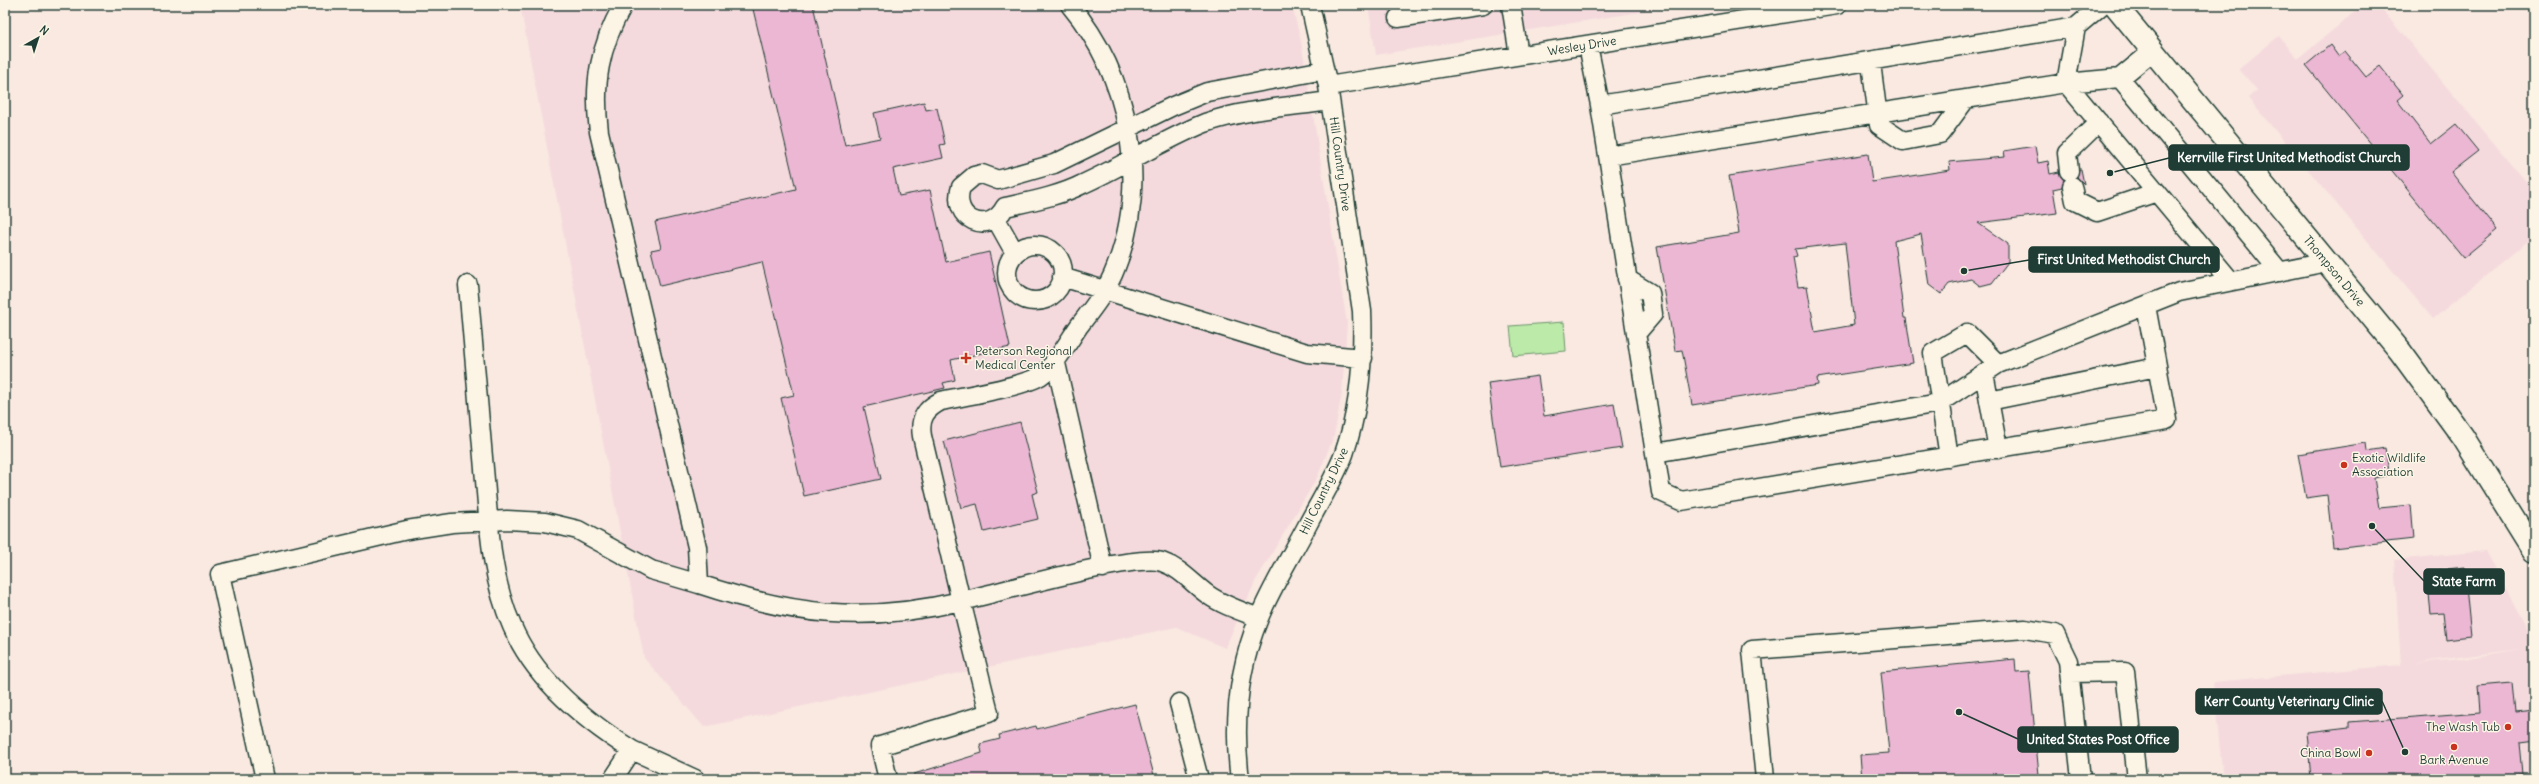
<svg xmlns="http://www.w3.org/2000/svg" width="2539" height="784" font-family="Delius,sans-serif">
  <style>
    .built { fill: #f5dadd; fill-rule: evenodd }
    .green { fill: #bceaa8; stroke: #6e946e }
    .building { fill: #ebb7d3; stroke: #1f3d34; fill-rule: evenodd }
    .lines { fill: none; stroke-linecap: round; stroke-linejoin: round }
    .minor-casing { stroke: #1f3d34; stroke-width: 21 }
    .major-casing { stroke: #1f3d34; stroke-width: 25 }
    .minor { stroke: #fcf5e5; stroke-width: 18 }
    .major { stroke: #fcf5e5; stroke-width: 22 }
    .poi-dot { fill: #c8321e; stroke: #fcf5e5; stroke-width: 1.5 }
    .labels { text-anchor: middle; stroke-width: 3; stroke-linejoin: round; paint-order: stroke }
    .street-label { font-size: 12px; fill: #1f3d34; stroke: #fcf5e5 }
    .poi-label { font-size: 12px; fill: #1f3d34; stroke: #fcf5e5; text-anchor: start }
    .leader { fill: none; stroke: #1f3d34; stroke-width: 1.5 }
    .callout-dot { fill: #1f3d34; stroke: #fcf5e5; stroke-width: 1.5 }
    .callout { fill: #1f3d34; stroke: #1f3d34; stroke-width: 1.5 }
    .callout-label { font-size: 13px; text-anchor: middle; font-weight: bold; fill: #fff }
  </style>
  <rect width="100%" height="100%" fill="#f9e9e1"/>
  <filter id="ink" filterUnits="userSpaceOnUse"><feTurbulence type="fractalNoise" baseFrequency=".025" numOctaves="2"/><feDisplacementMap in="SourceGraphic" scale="8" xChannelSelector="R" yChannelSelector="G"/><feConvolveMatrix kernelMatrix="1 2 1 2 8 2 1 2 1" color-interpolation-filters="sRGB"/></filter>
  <g filter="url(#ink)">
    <path class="built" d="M520,5H1292L1301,41L1347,323L1342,393L1334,436L1317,478L1256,580L1225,648L1176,627L704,727L644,658Z
      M1368,5H1683L1376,55Z
      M2363,5H2378L2534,191V236L2433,319L2248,98L2257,90L2239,69L2279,36L2298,59Z
      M2485,551L2534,641V779H2223L2213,682L2401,665L2394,560ZM2520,649L2463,659L2415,663Z"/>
    <path class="green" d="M1564,322L1566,351L1513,356L1510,326Z"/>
    <path class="building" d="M752,5H813L845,145L880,138L874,113L924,102L926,110L937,108L945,144L940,145L943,158L893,169L899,196L930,190L946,262L989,252L1010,347L951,360L955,380L943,383L945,388L864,407L881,479L804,496L781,398L794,395L762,262L660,286L651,250L661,248L655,222L796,189Z
      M2330,45L2338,56L2345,51L2366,77L2380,66L2403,95L2397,100L2431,144L2456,124L2478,151L2451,172L2497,230L2463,258L2306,65Z
      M2035,146L2038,163L2048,161L2050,174L2059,172L2064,180L2062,187L2053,189L2057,213L1978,223L2008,244V262L1992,283L1980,286L1971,279L1949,284L1941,294L1929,285L1921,234L1894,241L1904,318H1906L1913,363L1817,378L1818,385L1692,405L1682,350L1675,351L1657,247L1739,233L1729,176L1868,154L1872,182L1950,170L1949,162L2005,157L2004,151ZM1845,243L1854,325L1815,332L1807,286L1798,287L1793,257L1797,256L1795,249Z
      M2079,169H2081L2084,184L2077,177Z
      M1538,376L1544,416L1614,404L1622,448L1500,467L1488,383Z
      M1020,422L1038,492L1032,494L1038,519L984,532L977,504L961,508L944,441Z
      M2366,443L2367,451L2385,448L2390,475L2374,478L2379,508L2411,505L2414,539L2333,548L2327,495L2306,498L2298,454Z
      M2464,567L2471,637L2446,640L2443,613L2431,614L2427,575L2440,574L2439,570Z
      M2015,659L2016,672L2029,671L2039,775L2023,777V779H1862L1860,755L1889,753L1881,672Z
      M2512,683L2515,713L2534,711V740L2519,742L2522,775L2477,779H2311L2307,732L2349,727V722L2480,712L2478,686Z
      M1135,704L1155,779H914V774L982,753L980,744L1000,739L999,735L1036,726L1037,729Z"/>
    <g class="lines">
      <defs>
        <path id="minor" d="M623,5C599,48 593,83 599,132L697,547L699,584C792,615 864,624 961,601L922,436C919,419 925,409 941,401C964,396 1022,387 1040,376C1056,365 1068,342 1079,326C1093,308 1108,289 1116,267C1150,179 1129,76 1070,5
          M1511,5L1519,55
          M1398,18L1483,5
          M2076,27L2066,83L2230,280
          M1588,45L1600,105L1655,453
          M1871,63L1879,125L1903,141L1940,134L1966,99
          M1324,70L1207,92L1173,106L1054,164L998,180L982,174L974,176L961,187C950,219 989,237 1005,207C1032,201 1059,196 1083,184C1125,165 1163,140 1205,123C1245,109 1289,107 1330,101
          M2120,78L2280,272
          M1328,86L1837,5
          M1600,105L2076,27L2102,5
          M1608,156L2066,83L2120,78L2153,51
          M2069,171L2067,153L2099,122
          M2072,186L2075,201L2097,212L2157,192
          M996,219L1015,253
          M1007 273a28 28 0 1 1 56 0a28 28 0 1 1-56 0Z
          M1062,277L1307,353L1363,358
          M1627,279L1650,293L1653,314L1636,334
          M468,285C473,347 479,408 484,469C489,522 490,577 512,626C535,680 584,720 632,750
          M2146,306L2167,420L1681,501L1661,492L1655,453L1939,403L1998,364L2179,292L2327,262
          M1055,359L1103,568
          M1984,373L1998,449
          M1989,401L2157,367
          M1949,457L1933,353L1967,333L1998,364
          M2070,673L2125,672L2137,779
          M1179,703L1199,779
          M265,779L220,574L407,530L452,523L507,520L545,522L578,530L651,570L699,584
          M613,779L632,750L695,779
          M888,779L880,746L989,713L961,601C998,593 1134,553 1162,562C1180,568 1192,583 1207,594C1222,605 1241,611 1259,618
          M1240,779C1233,725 1238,669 1259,618C1272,586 1292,555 1308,524C1320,501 1335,478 1344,454C1360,407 1364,360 1362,311L1328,86L1310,5
          M1765,779L1752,650L2025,629L2055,634L2068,661L2081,779"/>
        <path id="major" d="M2115,5L2400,351L2463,437L2534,551"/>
      </defs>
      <use href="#minor" class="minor-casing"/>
      <use href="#major" class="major-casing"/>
      <use href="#minor" class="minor"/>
      <use href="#major" class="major"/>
    </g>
  </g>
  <g class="poi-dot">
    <path d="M964 352h4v4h4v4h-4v4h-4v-4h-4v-4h4z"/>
    <circle cx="2344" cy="465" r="4"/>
    <circle cx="2508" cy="727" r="4"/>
    <circle cx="2454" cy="747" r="4"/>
    <circle cx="2369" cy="753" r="4"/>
  </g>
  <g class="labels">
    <g class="street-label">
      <text transform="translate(1582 46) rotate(-9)" y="4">Wesley Drive</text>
      <text transform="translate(1340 164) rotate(82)" y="4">Hill Country Drive</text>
      <text transform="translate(2334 271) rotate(50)" y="4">Thompson Drive</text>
      <text transform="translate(1324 491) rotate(-64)" y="4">Hill Country Drive</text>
    </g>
    <g class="poi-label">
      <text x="975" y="355">Peterson Regional<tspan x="975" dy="14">Medical Center</tspan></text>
      <text x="2352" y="462">Exotic Wildlife<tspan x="2352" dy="14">Association</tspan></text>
      <text x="2500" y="731" text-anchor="end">The Wash Tub</text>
      <text x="2361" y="757" text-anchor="end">China Bowl</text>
      <text x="2454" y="764" text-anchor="middle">Bark Avenue</text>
    </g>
  </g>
  <path class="leader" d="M2110 173L2169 158M1964 271L2029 260M2372 526L2424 581M2405 752L2382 701M1959 712L2018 739"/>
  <g class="callout-dot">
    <circle cx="2110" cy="173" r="4"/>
    <circle cx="1964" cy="271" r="4"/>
    <circle cx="2372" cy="526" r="4"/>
    <circle cx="2405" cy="752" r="4"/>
    <circle cx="1959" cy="712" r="4"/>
  </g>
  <g class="callout">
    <rect x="2169" y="145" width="240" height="25" rx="4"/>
    <rect x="2029" y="247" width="190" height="25" rx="4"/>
    <rect x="2424" y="569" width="80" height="25" rx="4"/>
    <rect x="2196" y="689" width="186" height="25" rx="4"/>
    <rect x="2018" y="727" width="160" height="25" rx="4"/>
  </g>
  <g class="callout-label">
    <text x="2289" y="162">Kerrville First United Methodist Church</text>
    <text x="2124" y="264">First United Methodist Church</text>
    <text x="2464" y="586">State Farm</text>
    <text x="2289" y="706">Kerr County Veterinary Clinic</text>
    <text x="2098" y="744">United States Post Office</text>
  </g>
  <rect width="2539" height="784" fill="none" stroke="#fcf5e5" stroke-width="20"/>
  <rect x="10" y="10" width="2519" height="764" fill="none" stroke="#1f3d34" stroke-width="1.5" filter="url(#ink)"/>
  <g transform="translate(38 38) rotate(39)" stroke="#fcf5e5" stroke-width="3" paint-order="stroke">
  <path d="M0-3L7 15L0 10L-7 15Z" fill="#1f3d34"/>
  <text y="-6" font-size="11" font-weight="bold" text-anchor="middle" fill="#1f3d34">N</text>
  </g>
</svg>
